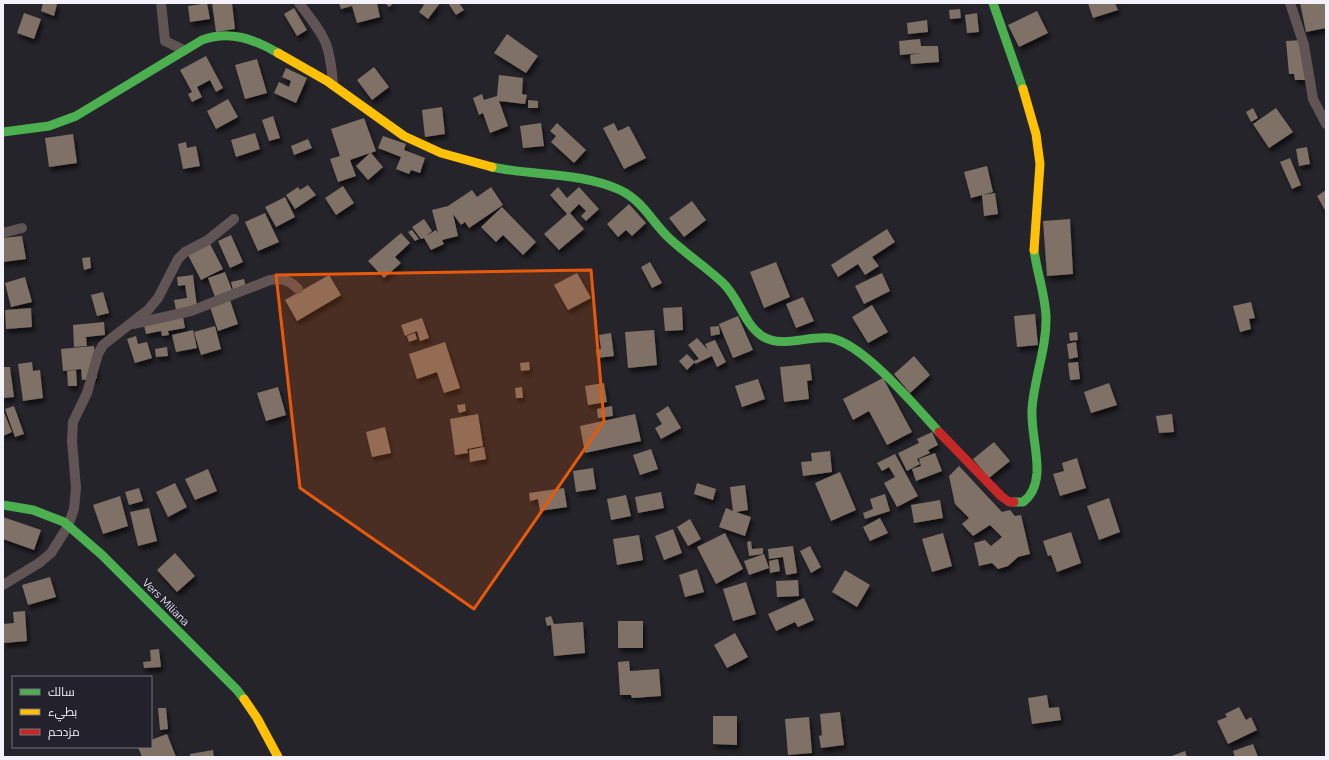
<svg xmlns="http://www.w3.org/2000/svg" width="1329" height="760" font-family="Raleway,Cairo,sans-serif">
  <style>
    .building { fill: #7f7166; filter: url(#shadow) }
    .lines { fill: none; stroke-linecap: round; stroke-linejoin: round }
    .street { stroke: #605454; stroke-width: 10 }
    .fast { stroke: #4caf50; stroke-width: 9 }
    .slow { stroke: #ffc107; stroke-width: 9 }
    .jam { stroke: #c62828; stroke-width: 9 }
    .marked { fill: #e8590c; fill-opacity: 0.2; stroke: #e8590c; stroke-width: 3; stroke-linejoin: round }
    .labels { text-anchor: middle; stroke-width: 4; stroke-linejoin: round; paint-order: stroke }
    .street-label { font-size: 11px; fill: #f3f2fa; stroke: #23222c }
  </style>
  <defs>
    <filter id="shadow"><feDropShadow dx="2.5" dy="4.5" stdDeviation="2" flood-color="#0009"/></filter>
  </defs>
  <rect width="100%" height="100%" fill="#25242a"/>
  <path class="building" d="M43,3L57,4L54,16L41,11Z
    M201,3H207L210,19L190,22L188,6L201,4Z
    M212,3H232L235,29L216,32Z
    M339,3H377L380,17L357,23L352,6L341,9Z
    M385,3H394L389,7Z
    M421,3H440L428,19L419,12L424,5Z
    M448,3H459L464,10L456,15Z
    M1088,3H1115L1118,10L1093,18Z
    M1300,3H1326V28L1306,32Z
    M294,8L307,30L297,36L284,14Z
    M960,9L961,18L950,19L949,10Z
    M1037,11L1048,33L1019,47L1008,25Z
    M24,13L41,19L34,39L17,33Z
    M977,13L979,32L967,33L965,15Z
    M927,20L928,32L908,34L907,23Z
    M507,34L538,56L526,73L494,53Z
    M920,39L921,46H938L939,62L911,64L910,55L921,53L900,55L899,41Z
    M1302,40L1306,80H1295L1294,74H1289L1286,41Z
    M206,56L223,88L216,92L210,80L197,87L202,97L192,102L188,94L192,92L180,70Z
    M257,59L267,93L245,99L235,65Z
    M374,67L389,87L372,100L357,80Z
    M286,68L307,78L296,103L274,93L279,82L289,87L291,81L282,77Z
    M499,75L523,78L522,94L527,95L525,104L499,101L508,126L490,133L483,113L479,115L473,98L482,94L484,100L497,96Z
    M228,99L238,117L216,129L207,111Z
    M528,100L538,101V108H528Z
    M442,107L445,134L425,137L422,110Z
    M1253,108L1258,118L1251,122L1246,112Z
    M1276,108L1293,132L1269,148L1253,124Z
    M273,116L280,138L269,141L262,120Z
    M364,118L376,151L371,153L383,167L368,180L356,166L370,153L350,160L356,176L338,182L330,159L340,156L331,129Z
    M541,123L544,146L523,148L520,126Z
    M557,123L586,150L574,163L551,142L556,136L550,131Z
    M614,123L618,131L629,126L646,158L624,169L603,128Z
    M255,133L260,149L236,157L231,140Z
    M73,134L77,163L49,167L45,138Z
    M383,136L406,144L404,150L425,158L420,173L411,170L409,174L396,169L401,157L378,148Z
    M308,139L312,148L294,155L291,146Z
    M186,142L187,148L196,146L200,166L183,169L178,144Z
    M1307,147L1310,164L1299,166L1296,149Z
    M1290,158L1301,185L1292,189L1280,162Z
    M987,166L993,192L971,198L964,172Z
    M308,185L316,195L295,209L286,195L298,187L300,190Z
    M343,186L354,203L336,215L325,198Z
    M491,187L503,205L469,228L465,222L461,225L453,214L458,236L442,240L444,244L431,250L424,238L421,239L412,227L424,219L432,231L426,236L436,230L438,233L432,210L448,206L472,190L477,197Z
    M558,187L567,198L579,187L599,209L586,221L581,216L586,211L579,204L570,213L584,229L559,250L544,234L567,214L550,195Z
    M1326,190V212L1317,196Z
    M995,193L998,214L984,216L982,195Z
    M285,197L295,217L276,227L265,207Z
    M692,201L706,220L684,237L669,218Z
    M629,204L646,223L632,236L626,230L618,237L607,224Z
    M502,207L536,242L523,255L503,235L496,242L481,227Z
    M265,213L279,242L258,251L245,222Z
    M1070,219L1073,274L1047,276L1043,221Z
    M887,229L895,242L872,257L879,266L865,275L858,264L838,277L831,265Z
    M412,230L419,239L415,241L408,232Z
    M401,233L410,243L395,257L401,263L384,278L368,261Z
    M231,235L243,262L230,268L218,241Z
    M22,236L26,259L3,262V238Z
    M210,244L223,269L201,280L188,255Z
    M90,257L91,268L84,270L82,258Z
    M650,262L662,283L652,288L641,267Z
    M776,262L790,297L764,308L750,272Z
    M225,272L232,290L215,297L208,278Z
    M577,273L591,298L568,310L554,285Z
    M882,273L890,291L864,304L855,286Z
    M193,275L197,307L176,310L174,300L187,298L185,285L178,286L177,277Z
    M329,275L341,295L297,321L285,300Z
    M25,277L32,302L11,307L5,283Z
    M244,279L246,287L233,290L231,282Z
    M103,292L109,313L97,316L91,295Z
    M803,297L814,321L796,328L786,304Z
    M230,300L238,324L218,331L210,307Z
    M1251,302L1255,318L1249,319L1251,329L1240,332L1233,306Z
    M872,305L888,332L868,343L852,317Z
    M682,307L683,330L665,331L663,308Z
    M31,308L32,327L6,329L5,310Z
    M1035,314L1038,345L1017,347L1014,316Z
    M738,316L753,350L733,358L719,324Z
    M183,317L185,328L168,331L169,335L162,336L161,331L146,334L144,325Z
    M422,318L429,338L420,341L417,331L405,336L401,325Z
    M104,322L105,335L86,337L87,346L74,347L73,325Z
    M215,326L221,349L201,355L194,332Z
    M719,326L720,334L711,336L710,327Z
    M193,330L197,348L176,352L172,335Z
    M654,330L657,365L628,368L625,332Z
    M1077,332L1078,340L1070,341L1069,333Z
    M415,333L417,339L409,342L407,336Z
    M611,333L614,356L597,358L596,350L601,349L599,335Z
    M136,336L138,344L147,342L152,358L135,363L127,339Z
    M697,338L708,350L705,344L715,340L726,362L717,367L712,356L695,364V362L687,370L679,361L687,354L694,361L699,359L688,345Z
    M445,342L460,388L444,393L437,372L417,379L409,354Z
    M1076,342L1078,357L1069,359L1067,344Z
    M94,346L97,378L82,380L81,369L63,371L61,349Z
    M167,347L168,356L156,357L155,349Z
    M914,356L930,375L910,393L894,374Z
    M32,362L33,371L40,370L43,398L23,401L18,364Z
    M529,362L530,370L521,371L520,363Z
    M1078,362L1080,379L1070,380L1068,363Z
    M810,364L812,380L807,381L809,399L784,402L780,367Z
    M3,367H10L14,397L3,398Z
    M76,370L77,386H68L67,371Z
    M883,378L912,432L887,445L869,411L853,420L843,399Z
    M758,379L765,399L742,407L735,386Z
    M604,383L607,402L588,405L585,386Z
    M1109,383L1117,405L1091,413L1084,392Z
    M278,387L286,415L266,421L257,393Z
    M522,387L523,398H516L515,388Z
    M465,404L466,411L459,413L457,405Z
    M14,406L24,434L15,437L5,409Z
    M612,406L613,416L598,418L597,409Z
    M668,406L681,428L661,439L655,428L662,424L656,414Z
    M3,410L12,432L3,436Z
    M478,414L483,446L467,449L468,453L455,455L450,419Z
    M635,414L641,441L585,453L580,426Z
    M1172,414L1174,432L1159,433L1156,416Z
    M385,427L391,453L372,457L366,432Z
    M932,432L938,445L928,450L930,453L917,459L920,464L907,471L898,453L919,443L917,439Z
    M994,442L1010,461L989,478L973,459Z
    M484,447L486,459L470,462L469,450Z
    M651,449L658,469L640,475L633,455Z
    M830,451L832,472L803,476L801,462L812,461L811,453Z
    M935,453L942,471L916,481L912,469L921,466L919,459Z
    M895,454L918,496L897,507L884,483L895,477L889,467L882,471L877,463Z
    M1077,458L1086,488L1060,496L1053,474L1064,471L1062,463Z
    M959,466L1002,512L1010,510L1015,516L1021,515L1030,554L1018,557L1008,566L998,569L992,563L979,566L974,543L985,540L991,546L1002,537L990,525L973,536L962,524L969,518L955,504L949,476Z
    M593,468L596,489L576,492L573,471Z
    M208,469L217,491L195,500L185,479Z
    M840,472L856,510L831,521L815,483Z
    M175,483L187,507L168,517L156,492Z
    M697,483L716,489L713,500L694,494Z
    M745,485L748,510L736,512L751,517L745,536L719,527L726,508L733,511L730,487Z
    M139,488L143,501L129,505L125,492Z
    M564,488L567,507L540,511L538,499L530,501L529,493Z
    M661,492L664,508L638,513L635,497Z
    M885,494L890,511L865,519L863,513L873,509L870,499Z
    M626,495L631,516L611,520L607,499Z
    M120,496L128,526L103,534L93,505Z
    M1109,498L1120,532L1099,540L1087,506Z
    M940,500L943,518L914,523L911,505Z
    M149,508L157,541L138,546L130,512Z
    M3,517L41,530L34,550L3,539Z
    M880,518L888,533L870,541L863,527Z
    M690,519L701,539L688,546L677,527Z
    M673,529L682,553L664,560L655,536Z
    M1071,532L1081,563L1057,572L1051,555L1048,556L1043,541Z
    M725,533L743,569L716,584L697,547Z
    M943,533L952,566L932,572L922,539Z
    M639,535L643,560L617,565L613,539Z
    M751,541L752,549L763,548V554L749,556L747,542Z
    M793,546L797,573L786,575L783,557L769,559L768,549Z
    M810,546L821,567L811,573L800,551Z
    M175,553L195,576L177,592L157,570Z
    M764,554L769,568L749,575L744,561Z
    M778,559L780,571L770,573L769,561Z
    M697,569L704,592L685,597L679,575Z
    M845,570L870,585L857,607L832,592Z
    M50,577L56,597L28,605L22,585Z
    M798,580L799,596L777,597L776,581Z
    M746,582L756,614L733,621L723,589Z
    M804,598L814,620L798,627L795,622L776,631L768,614Z
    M25,611L27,641L4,643L3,624L14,623L13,612Z
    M551,616L554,624L583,622L585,653L554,656L551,625L547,626L545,618Z
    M618,621H643V648H618Z
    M735,633L748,657L727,668L714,645Z
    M159,649L161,667L144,668L143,662L151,661L150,650Z
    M629,661L630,671L659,669L661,696L632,698L631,695H620L618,662Z
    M1047,695L1049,708L1059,707L1061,720L1032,724L1028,698Z
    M1239,707L1246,720L1251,717L1257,730L1228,744L1217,721L1227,717L1225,714Z
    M158,708H166L168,729L160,730Z
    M840,712L844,745L821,748L819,736L822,735L820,714Z
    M713,716H737V745L713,744Z
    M809,717L812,753L788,755L785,719Z
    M167,734L176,757H142L138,747H151V740Z
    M1253,744L1258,757H1235L1233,751Z
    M213,750L214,757H190V754Z
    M1185,751L1187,757H1169Z"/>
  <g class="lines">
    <path class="street" d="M161,3L165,41L184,50
      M299,3C325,37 330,42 333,85
      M1290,3L1304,45L1313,99L1326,124
      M3,233L22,228
      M133,324L191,311L270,280C283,278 289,280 298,289
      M3,585L39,563L51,553L68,526L74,509L76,488L72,441L73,422L87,393L98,354L103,345L148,310L158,298L178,259L185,252L208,240L234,219"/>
    <path class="fast" d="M993,3L1023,89
      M3,132L49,126L76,116L202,40C230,30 254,39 278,53
      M492,167C533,176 581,172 620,190C643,201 652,222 669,238C686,254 706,267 723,283C739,298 744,324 762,336C782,349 808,335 830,338C863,343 916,407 939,432
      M1014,502H1023C1033,495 1036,485 1037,473C1038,452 1031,431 1032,409C1034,378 1047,348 1046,316C1045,294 1037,273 1034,250
      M3,505L33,510L64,522L102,555L237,690L244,699"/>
    <path class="slow" d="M278,53L327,81L404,136L441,153L492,167
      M1023,89L1036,134L1040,164L1034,250
      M244,699L257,718L278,757"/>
    <path class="jam" d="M939,432L1001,496L1009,502H1014"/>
  </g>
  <path class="marked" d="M591,270L604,421L474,609L300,488L276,275Z"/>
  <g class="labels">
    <g class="street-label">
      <text transform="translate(166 602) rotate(45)" y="4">Vers Miliana</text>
    </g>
  </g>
  <rect width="1329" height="760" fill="none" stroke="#f3f2fa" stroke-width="8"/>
  <rect x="12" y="676" width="140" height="72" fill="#23222c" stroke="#76757e"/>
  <rect x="20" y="689" width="20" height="6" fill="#4caf50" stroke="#76757e"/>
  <text x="48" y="696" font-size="12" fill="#f3f2fa">سالك</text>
  <rect x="20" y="709" width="20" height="6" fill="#ffc107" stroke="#76757e"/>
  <text x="48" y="716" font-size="12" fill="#f3f2fa">بطيء</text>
  <rect x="20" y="729" width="20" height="6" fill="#c62828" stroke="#76757e"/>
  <text x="48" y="736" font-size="12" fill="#f3f2fa">مزدحم</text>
</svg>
